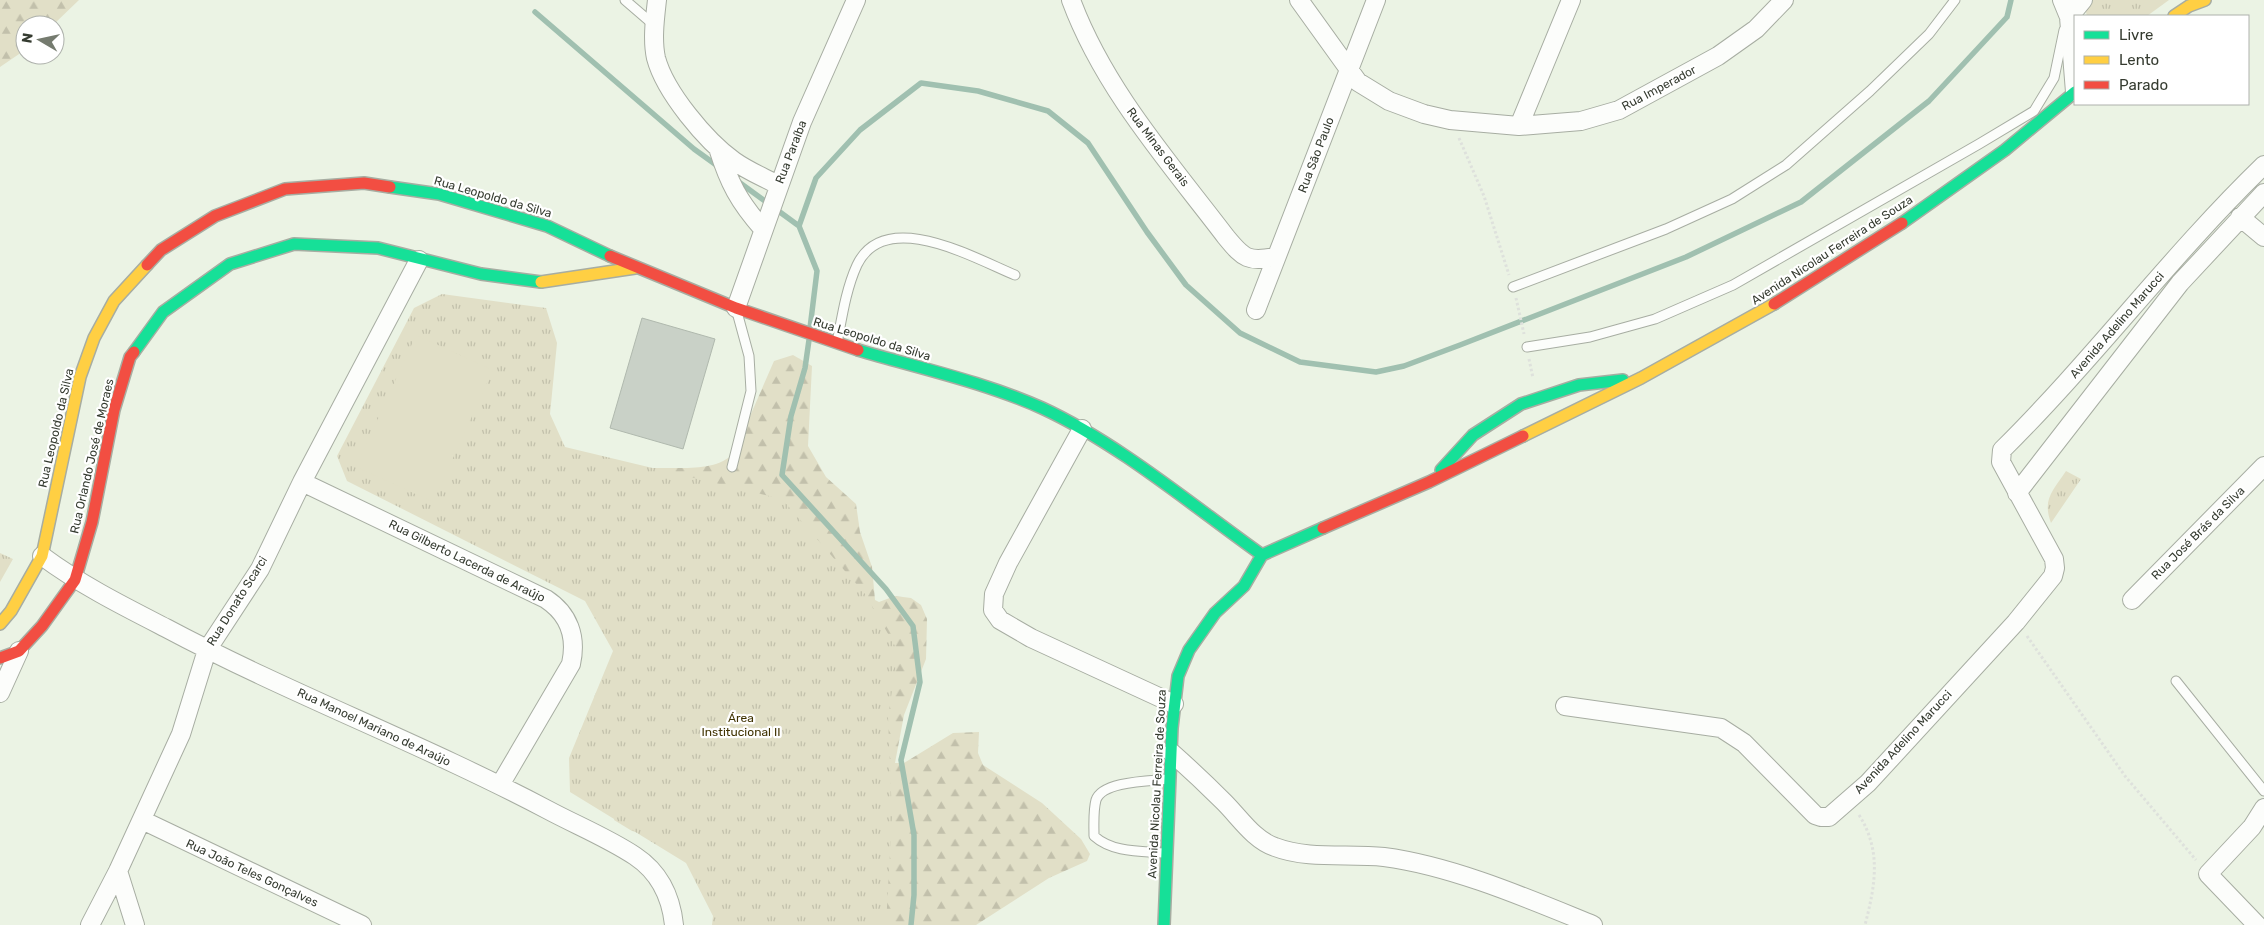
<svg xmlns="http://www.w3.org/2000/svg" width="2264" height="925" font-family="Rubik,sans-serif">
  <style>
    .forest { fill: url(#forest-firs) }
    .park { fill: url(#park-tufts) }
    .pitch { fill: #e1dfc7 }
    .lines { fill: none; stroke-linecap: round; stroke-linejoin: round }
    .stream { stroke: #a0c0b0; stroke-width: 5.5 }
    .building { fill: #c9d1c7; stroke: #b0b9ae }
    .lane-casing { stroke: #a7ada2; stroke-width: 11 }
    .street-casing { stroke: #a7ada2; stroke-width: 20 }
    .fast-casing { stroke: #a7ada2; stroke-width: 14 }
    .slow-casing { stroke: #a7ada2; stroke-width: 14 }
    .jam-casing { stroke: #a7ada2; stroke-width: 14 }
    .path { stroke: #dee1dc; stroke-width: 3; stroke-dasharray: 2.5 2.5; stroke-linecap: butt }
    .lane { stroke: #fcfdfb; stroke-width: 9 }
    .street { stroke: #fcfdfb; stroke-width: 18 }
    .fast { stroke: #16e098; stroke-width: 11 }
    .slow { stroke: #ffcf43; stroke-width: 11 }
    .jam { stroke: #f24e42; stroke-width: 11 }
    .labels { text-anchor: middle; stroke-width: 4.5; stroke-linejoin: round; paint-order: stroke }
    .street-label { font-size: 12px; fill: #353b30; stroke: #fff }
    .park-label { font-size: 12px; fill: #3f3201; stroke: #fff }
  </style>
  <defs>
    <pattern id="forest-firs" width="22" height="20" patternUnits="userSpaceOnUse" patternTransform="scale(1.25)"><rect width="22" height="20" fill="#e1dfc7"/><path d="M5 1l3.5 6h-7zM16 11l3.5 6h-7z" fill="#c2c0ab"/></pattern>
    <pattern id="park-tufts" width="24" height="20" patternUnits="userSpaceOnUse" patternTransform="scale(1.25)"><rect width="24" height="20" fill="#e1dfc7"/><path d="M3 7l-1-3M5 7V3M7 7l1-3M15 17l-1-3M17 17v-4M19 17l1-3" fill="none" stroke="#c2c0ab"/></pattern>
  </defs>
  <rect width="100%" height="100%" fill="#ebf3e4"/>
  <path class="forest" d="M0,0H79L53,25H25V50L0,67Z
    M793,355L812,366L808,446L826,477L856,504L860,532L872,567L875,600L879,602L895,596L911,598L921,605L927,619L926,659L904,715L895,763H904L953,733L979,732L978,753L983,765L1042,803L1081,839L1090,854L1087,861L1049,878L976,925H755L788,907L657,837L632,831L614,820L615,816L641,801L653,488L652,468C677,467 715,473 734,453L774,361Z"/>
  <path class="park" d="M2083,0H2169L2147,16H2087Z
    M442,294L546,308L557,343L550,414L565,447L782,499L865,594L898,651L888,717L892,816L886,925H712L713,916L686,863L570,792L569,758L613,651L585,601L347,481L337,456L414,308Z
    M2066,471L2081,479L2051,523C2042,499 2053,491 2066,471Z
    M0,553L13,559L0,582Z"/>
  <path class="pitch" d="M416,335L493,370L433,502L356,467Z"/>
  <g class="lines">
    <path class="stream" d="M535,12L694,149L719,167
      M736,180L799,226
      M810,328L817,271L799,226L816,178L860,130L921,83L978,91L1048,111L1088,143L1147,232L1186,285L1240,333L1300,362L1376,372L1404,366L1460,345L1686,257L1801,202L1929,101L2007,17L2011,0
      M809,340L805,368L791,416L782,475L886,589L913,626L920,682L901,760L914,835V895L911,925"/>
  </g>
  <path class="building" d="M642,318L715,339L683,449L610,428Z"/>
  <g class="lines">
    <defs>
      <path id="lane" d="M625,0L654,25
        M1513,287L1666,229L1732,199L1786,165L1870,91L1929,34L1955,0
        M837,343C842,317 846,289 857,265C885,207 974,258 1015,275
        M1527,347L1590,337L1655,319L1733,285L1979,144L2034,111L2054,78L2064,30
        M732,467L751,391L749,356L737,312
        M2176,681L2264,791
        M1165,853C1141,851 1113,853 1094,836C1094,825 1093,811 1096,800C1102,781 1150,781 1168,779"/>
      <path id="street" d="M657,0C655,18 652,40 656,58C665,92 706,141 734,161C748,171 763,177 778,185
        M1071,0C1104,89 1169,162 1226,237C1244,259 1248,262 1276,257
        M1299,0L1358,82L1389,101L1424,114L1450,120L1519,126L1581,121L1619,110L1718,56L1756,29L1784,0
        M2062,0L2069,17L2075,92
        M2069,17L2083,0
        M1519,126L1571,0
        M718,148C729,183 739,202 763,229
        M2240,217L2264,237
        M736,308L802,122L856,0
        M1256,310L1376,0
        M1082,429L1008,563L994,594L993,610L1000,620L1031,638L1174,704
        M302,482L546,599C569,614 577,637 571,664L500,785
        M2017,493L2180,283L2264,193
        M42,556C81,585 123,606 166,628C290,694 423,744 548,810C576,825 608,838 635,856C659,872 671,896 674,925
        M2132,600L2264,466
        M0,693L19,651
        M1565,706L1721,728L1744,743L1815,815L1821,817H1829L1868,783L2016,622L2053,576L2055,568L2054,559L2001,462L2002,450C2094,359 2171,255 2264,165
        M1172,753C1190,769 1207,785 1224,802C1240,818 1254,840 1275,847C1309,860 1349,853 1384,857C1453,866 1529,899 1593,925
        M142,820L362,925
        M118,871L135,925
        M90,925L118,871L181,734L207,650L260,569L302,482L419,260
        M2257,925L2208,874L2252,827L2264,808"/>
      <path id="fast" d="M390,187L439,194L547,226L610,256
        M1902,223L2005,150L2075,92
        M858,350C919,368 984,382 1042,408C1118,443 1193,506 1262,555
        M134,352L163,312L230,264L294,244L378,248L481,274L541,282
        M1441,470L1473,435L1521,404L1579,385L1623,380
        M1164,925L1172,728L1178,676L1189,650L1215,613L1244,586L1262,555L1323,528"/>
      <path id="slow" d="M2174,16L2189,6L2205,0
        M541,282L635,268
        M1523,436L1641,378L1774,304
        M0,624L11,611L42,556L80,377L94,338L114,301L147,265"/>
      <path id="jam" d="M610,256L736,308L858,350
        M147,265L161,250L215,216L285,189L364,183L390,187
        M1774,304L1902,223
        M1323,528L1429,482L1523,436
        M0,658L19,651L42,626L75,580L92,522L114,410L130,357L134,352"/>
    </defs>
    <use href="#lane" class="lane-casing"/>
    <use href="#street" class="street-casing"/>
    <use href="#fast" class="fast-casing"/>
    <use href="#slow" class="slow-casing"/>
    <use href="#jam" class="jam-casing"/>
    <path class="path" d="M1459,138L1484,196L1509,275
      M1516,298L1524,334
      M1529,359L1533,378
      M2027,636L2125,776L2196,860
      M1859,815C1882,851 1875,886 1865,925"/>
    <use href="#lane" class="lane"/>
    <use href="#street" class="street"/>
    <use href="#fast" class="fast"/>
    <use href="#slow" class="slow"/>
    <use href="#jam" class="jam"/>
  </g>
  <g class="labels">
    <g class="street-label">
      <text transform="translate(1659 88) rotate(-28)" y="4">Rua Imperador</text>
      <text transform="translate(1158 147) rotate(53)" y="4">Rua Minas Gerais</text>
      <text transform="translate(791 152) rotate(-69)" y="4">Rua Paraíba</text>
      <text transform="translate(1316 155) rotate(-69)" y="4">Rua São Paulo</text>
      <text transform="translate(493 197) rotate(16)" y="4">Rua Leopoldo da Silva</text>
      <text transform="translate(1832 250) rotate(-33)" y="4">Avenida Nicolau Ferreira de Souza</text>
      <text transform="translate(2117 325) rotate(-49)" y="4">Avenida Adelino Marucci</text>
      <text transform="translate(872 339) rotate(17)" y="4">Rua Leopoldo da Silva</text>
      <text transform="translate(56 428) rotate(-77)" y="4">Rua Leopoldo da Silva</text>
      <text transform="translate(92 456) rotate(-77)" y="4">Rua Orlando José de Moraes</text>
      <text transform="translate(2198 533) rotate(-45)" y="4">Rua José Brás da Silva</text>
      <text transform="translate(467 561) rotate(26)" y="4">Rua Gilberto Lacerda de Araújo</text>
      <text transform="translate(237 601) rotate(-58)" y="4">Rua Donato Scarci</text>
      <text transform="translate(374 727) rotate(25)" y="4">Rua Manoel Mariano de Araújo</text>
      <text transform="translate(1903 742) rotate(-47)" y="4">Avenida Adelino Marucci</text>
      <text transform="translate(1157 784) rotate(-87)" y="4">Avenida Nicolau Ferreira de Souza</text>
      <text transform="translate(252 873) rotate(25)" y="4">Rua João Teles Gonçalves</text>
    </g>
    <g class="park-label">
      <text x="741" y="722">Área<tspan x="741" dy="14">Institucional II</tspan></text>
    </g>
  </g>
  <rect x="2074" y="15" width="175" height="90" fill="#ffffff" stroke="#aeb1ac"/>
  <rect x="2084" y="31" width="25" height="8" fill="#16e098" stroke="#aeb1ac"/>
  <text x="2119" y="40" font-size="15" fill="#353b30">Livre</text>
  <rect x="2084" y="56" width="25" height="8" fill="#ffcf43" stroke="#aeb1ac"/>
  <text x="2119" y="65" font-size="15" fill="#353b30">Lento</text>
  <rect x="2084" y="81" width="25" height="8" fill="#f24e42" stroke="#aeb1ac"/>
  <text x="2119" y="90" font-size="15" fill="#353b30">Parado</text>
  <g transform="translate(40 40) rotate(279)"><circle r="24" fill="#ffffff" stroke="#aeb1ac"/>
  <path d="M0-4L9 19L0 12L-9 19Z" fill="#757b6f"/>
  <text y="-8" font-size="14" font-weight="bold" text-anchor="middle" fill="#353b30">N</text>
  </g>
</svg>
